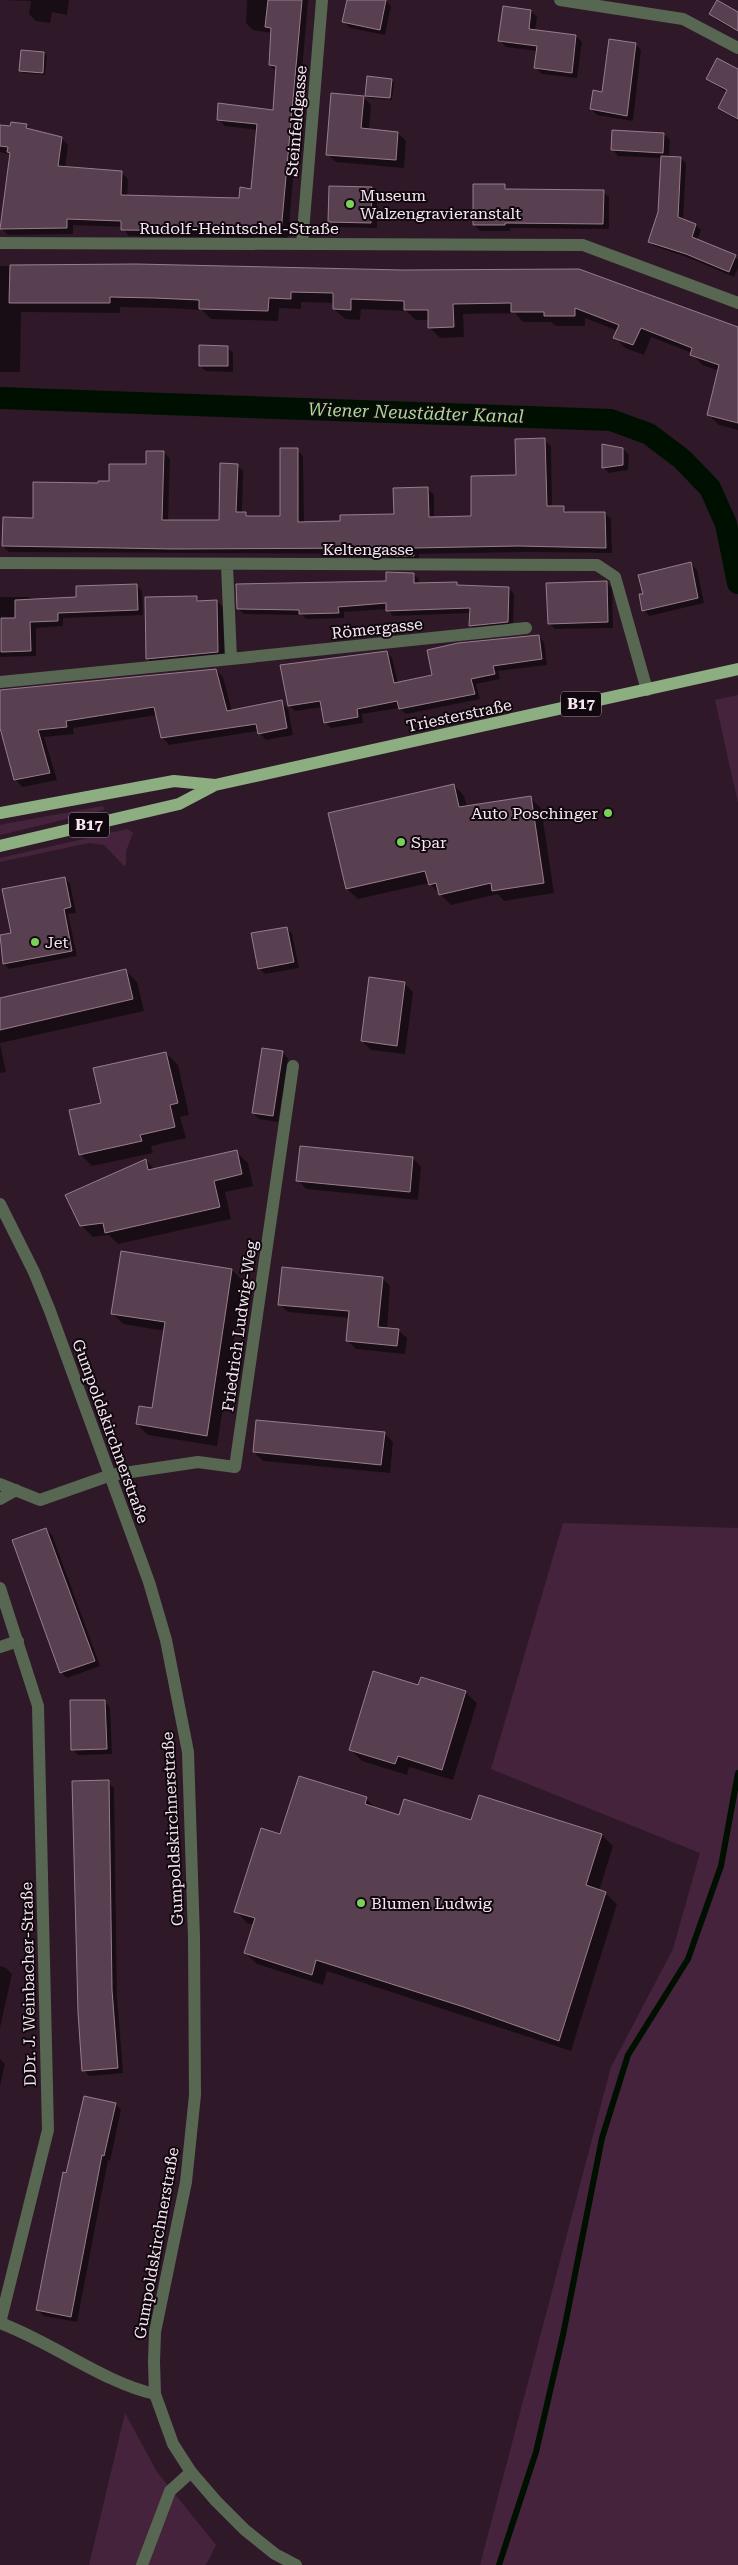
<svg xmlns="http://www.w3.org/2000/svg" width="738" height="2565" font-family="'Roboto Serif',serif">
  <style>
    .green { fill: #46233c }
    .shadow { fill: #0007 }
    .lines { fill: none; stroke-linecap: round; stroke-linejoin: round }
    .stream { stroke: #001000; stroke-width: 6 }
    .canal { stroke: #001000; stroke-width: 22 }
    .building { fill: #594051; stroke: #987c8e }
    .minor { stroke: #576752; stroke-width: 12 }
    .tertiary { stroke: #576752; stroke-width: 12 }
    .primary { stroke: #8cae81; stroke-width: 12 }
    .poi-dot { fill: #79d158; stroke: #11080f; stroke-width: 2 }
    .labels { text-anchor: middle; stroke-width: 4; stroke-linejoin: round; paint-order: stroke }
    .shield { fill: #11080f; stroke: #b1a3ac; stroke-width: 1 }
    .shield-label { font-size: 15px; font-weight: bold; fill: #f5e6f0 }
    .street-label { font-size: 16px; fill: #f5e6f0; stroke: #11080f }
    .poi-label { font-size: 16px; fill: #f5e6f0; stroke: #11080f; text-anchor: start }
    .water-label { font-size: 18px; font-style: italic; fill: #a5dc92; stroke: #11080f }
  </style>
  <rect width="100%" height="100%" fill="#2f1929"/>
  <path class="green" d="M738,695V803L715,700Z
    M103,806L104,810L0,835V825L4,824Z
    M127,829L133,833L126,851V865L124,866L104,845L89,843L0,862V858Z
    M563,1523L738,1528V2565H480L611,2067L673,1949L700,1853L491,1769Z
    M125,2413L157,2472L216,2545L206,2565H89Z"/>
  <path class="shadow" d="M2,0H69L67,15L52,12L50,23L36,21L29,14L31,1Z
    M247,0H308L288,238L129,236L122,227L73,225V234L8,235L1,228L11,155L0,152V126L12,128L26,125L32,131L61,138L68,145L65,168L121,172L128,179L127,197L240,200L252,190L258,130L225,126L218,119L274,111L277,72L270,65L272,33L253,30L246,23Z
    M348,0H385L391,6L385,35L350,28L344,22Z
    M531,11L537,17L535,31L576,36L582,42L577,78L542,74L536,68L538,51L506,47L500,41Z
    M710,14H738V32L716,20Z
    M636,44L641,50L633,121L597,115L591,109Z
    M44,53L47,55L45,75L23,73L20,70Z
    M738,71V121L720,108L727,93L708,79Z
    M392,80L394,83L392,100L369,98L366,95Z
    M363,97L371,105L369,130L398,133L406,141L404,168L336,162L327,154Z
    M664,134L670,140L669,157L681,158L686,163L683,220L696,225L701,230L697,240L738,259V268L734,277L692,259L654,246L649,241L659,213L662,158L618,156L613,150Z
    M504,185L509,191L603,192L609,197V229L510,228V231H480L474,225Z
    M372,188L377,194V228L336,227L330,221Z
    M136,265L403,271L738,328V430L719,425L709,415L719,371L702,365L692,353L651,337L644,355L625,348L615,337L618,331L585,318V326H556L551,322H523L515,313L463,314L464,337L440,338L429,327V320H416L406,311L361,309L360,320L345,319L334,309V303L301,302V309L279,308L278,321L211,319L202,310L165,308L120,307V313L21,312L20,372H0V266Z
    M227,347L233,353V372L206,371L200,366Z
    M544,440L551,446L552,508H563L569,513H605L611,519L612,553L525,552L419,554V562H393L386,554L9,552L3,546L34,520L99,484L110,482L147,465L164,452L170,459L168,521L220,522L237,465L243,471L242,513L249,517H281L297,450L303,456L304,523L342,522L395,515L427,488L434,495V518L473,517L517,476Z
    M623,449L629,455L628,470L609,473L603,467Z
    M691,564L697,570L704,603L649,616L644,610V595Z
    M413,574L419,579V584H456L459,586L509,588L514,594L513,627L476,631L470,625L471,613L393,616L388,609L344,612V618L306,619L302,615L244,614L238,609L387,582Z
    M606,582L612,588L613,628L555,629L549,623Z
    M136,585L142,591L143,615L63,618V626L36,628V656L0,657V597H29L33,600L77,598Z
    M196,597L201,602L217,601L225,609L226,660L155,667L148,659Z
    M538,636L544,642L547,665L498,671L500,679L476,684L480,699L406,714L399,708L362,714L363,723L331,728L326,723L323,707L295,711L289,705L386,652L392,658L398,683L434,676Z
    M216,670L223,677L232,711L281,702L288,709L293,735L266,740L258,731L169,745L162,737L157,715L73,728L74,734L44,737L57,780L22,787L15,779L3,733H0V691Z
    M454,785L464,796L467,807L530,798L541,808L554,893L504,901L498,894L451,905L429,883L358,899L347,889Z
    M65,878L70,884L76,913L68,914L77,956L9,969L4,964L0,937L12,934Z
    M286,928L292,934L299,968L265,974L259,968Z
    M125,970L137,982L144,1011L0,1043V999Z
    M404,983L413,992L405,1054L371,1050L362,1041Z
    M0,1044L6,1072L0,1073Z
    M282,1052L288,1058L278,1122L259,1119L253,1113Z
    M166,1053L178,1065L189,1115L180,1117L186,1138L151,1146L153,1153L92,1166L81,1155L71,1111L103,1104Z
    M236,1152L248,1163L253,1186L225,1192L231,1219L118,1244L109,1235L93,1237L81,1225L146,1160L155,1170Z
    M413,1158L421,1167L418,1200L306,1189L298,1180Z
    M232,1270L243,1281L217,1446L148,1435L137,1424L154,1409L165,1331L123,1324L112,1313Z
    M382,1278L390,1286L387,1329L398,1330L407,1338L405,1354L356,1349L348,1341L350,1318L288,1312L279,1304Z
    M384,1433L393,1442L390,1473L263,1461L254,1452Z
    M46,1529L52,1535L100,1666L67,1678L61,1672Z
    M419,1687L465,1692L477,1703L453,1780L409,1767L407,1775L362,1761L350,1749Z
    M104,1701L110,1707L112,1754L78,1755L72,1749Z
    M108,1782L114,1788L117,1997L123,2073L89,2076L84,2070Z
    M366,1798L377,1810L400,1817L602,1835L613,1846L599,1891L605,1893L617,1904L571,2051L327,1971L323,1985L257,1964L245,1953L254,1925L247,1923L236,1911L281,1836Z
    M0,1966L6,1968L12,1974L0,2028Z
    M0,2059L5,2064L0,2086Z
    M116,2104L121,2110L110,2161L108,2160L77,2322L44,2316L38,2310L67,2174Z"/>
  <g class="lines">
    <path class="stream" d="M499,2565L536,2452L563,2335L602,2138L628,2055L688,1959L721,1866L738,1773"/>
    <path class="canal" d="M0,398L611,420L649,434L682,459L710,488L726,524L738,583"/>
  </g>
  <path class="building" d="M268,0H302L281,232L121,230V221L67,219V228L0,229L10,153L7,152L8,147L0,146V125L10,126L11,122L27,124L26,128L62,137L58,166L122,171L121,195L239,198L240,187L251,189L257,124L217,120L218,103L273,110L276,66L269,65L271,28L265,27Z
    M347,0H386L380,30L342,22Z
    M717,0L738,12V31L709,14Z
    M503,6L531,10L529,29L576,35L572,73L534,68L537,46L498,41Z
    M609,39L636,43L627,116L590,109L593,90L602,92Z
    M21,50L44,52L43,73L19,71Z
    M717,58L738,69V119L718,108L727,90L706,79Z
    M367,76L392,79L390,98L365,96Z
    M331,93L364,96L361,128L398,132L396,160L326,155Z
    M612,130L664,133L663,153L611,150Z
    M661,156L681,157L678,217L696,224L692,237L736,255L729,272L686,254L648,242L658,212Z
    M473,184H505V189L604,190L603,224L505,223V225H473Z
    M329,186L372,187L371,223L328,222Z
    M136,264L403,270L579,269L738,327V423L707,415L719,365L690,355L692,348L641,328L633,345L613,338L619,325L575,308V316H544V312H511V303L453,304L454,327L428,328V310H404V301L351,299V310L333,309V293L291,292V299L269,298L268,311L199,309V300L154,298L110,297V303H9L10,265Z
    M199,345L228,346V366H199Z
    M545,438L547,506H564V512H605L606,548L518,546L413,548L414,556H385V549L378,548L174,549L2,546L3,517L33,518V482L98,483V481H109V464H146V451H164L162,520H219L220,463L238,464L236,512H246V516H280V448H298V522L340,521V515L394,514L393,488L428,487L429,517L471,516V476L516,475L515,439Z
    M602,444L623,448V465L602,468Z
    M691,562L698,598L642,611L639,594H643L638,575Z
    M386,572L414,573V583L457,582V585L509,587L508,622L469,626L470,608L386,611V603L338,607L339,613L299,614V610L237,609L236,584L386,581Z
    M607,581L608,622L548,624L546,583Z
    M137,584L138,610L58,613V621L30,622L31,651L1,652V618H15V600L76,597V586Z
    M197,596V601L217,600L218,652L146,659L145,597Z
    M539,635L542,659L493,666L495,674L471,679L475,694L399,709L397,701L357,709L358,717L324,723L320,701L288,706L280,665L387,651L394,683L432,675L427,650L458,643Z
    M216,669L227,711L282,700L287,728L258,734L256,724L161,738L154,707L66,721L67,727L38,730L50,773L14,780L0,728V690Z
    M454,784L459,807L531,796L544,883L492,891L491,883L439,895L436,883L429,885L425,871L346,889L328,813Z
    M65,877L71,907L64,909L72,951L3,964L0,935L11,933L2,889Z
    M287,927L294,962L258,969L251,933Z
    M126,969L133,999L0,1030V998Z
    M369,977L405,982L397,1046L361,1041Z
    M262,1048L283,1051L273,1116L252,1113Z
    M166,1052L178,1103L170,1105L175,1127L140,1135L142,1141L79,1155L69,1110L101,1103L93,1068Z
    M300,1146L413,1157L410,1192L296,1181Z
    M237,1150L242,1174L214,1181L220,1207L105,1233L103,1223L80,1226L65,1195L146,1159L148,1170Z
    M121,1251L232,1269L207,1436L136,1424L139,1406L152,1408L165,1322L111,1314Z
    M282,1267L383,1277L378,1327L399,1329L397,1346L346,1341L349,1311L278,1305Z
    M256,1420L385,1432L381,1465L253,1452Z
    M46,1528L95,1661L60,1673L12,1540Z
    M373,1671L418,1685L421,1677L466,1691L442,1770L398,1756L395,1764L349,1750Z
    M70,1700H105L107,1749L71,1750Z
    M299,1776L367,1797L365,1804L399,1815L404,1799L471,1820L479,1795L602,1834L586,1885L606,1892L559,2041L464,2007L316,1960L312,1975L244,1953L255,1918L234,1912L261,1828L280,1834Z
    M109,1780L112,1990L118,2068L82,2071L78,2012L72,1781Z
    M84,2096L116,2103L104,2156L102,2155L71,2317L36,2310L63,2172L66,2173Z"/>
  <g class="lines">
    <path class="minor" d="M560,0L683,19L738,48
      M0,243L583,245L738,303
      M302,244L322,0
      M0,563L597,565L615,577L647,690
      M231,659L526,628
      M0,682L231,659L227,565
      M0,1484L40,1500L111,1475L198,1462L235,1467L293,1066
      M0,1499L16,1490
      M0,1588L38,1706L48,2130L0,2323
      M0,1647L18,1641
      M0,2323C52,2342 104,2383 155,2394
      M142,2565L170,2491L191,2472"/>
    <path class="tertiary" d="M0,1204L34,1272L50,1311L149,1582L166,1640L188,1752L194,1938L195,2095L186,2182L155,2332L154,2362L155,2394L173,2444L191,2472L216,2501L245,2530L275,2554L296,2565"/>
    <path class="primary" d="M0,813L174,781L215,785
      M0,846L179,804L215,785L738,669"/>
  </g>
  <g class="poi-dot">
    <circle cx="350" cy="204" r="5"/>
    <circle cx="608" cy="813" r="5"/>
    <circle cx="401" cy="842" r="5"/>
    <circle cx="35" cy="942" r="5"/>
    <circle cx="361" cy="1903" r="5"/>
  </g>
  <g class="labels">
    <g class="shield">
      <rect x="561" y="691.5" width="40" height="25" rx="4"/>
      <rect x="69" y="812.5" width="40" height="25" rx="4"/>
    </g>
    <g class="shield-label">
      <text x="581" y="709">B17</text>
      <text x="89" y="830">B17</text>
    </g>
    <g class="street-label">
      <text transform="translate(296 121) rotate(-85)" y="6">Steinfeldgasse</text>
      <text x="239" y="234">Rudolf-Heintschel-Straße</text>
      <text x="368" y="555">Keltengasse</text>
      <text transform="translate(377 628) rotate(-6)" y="6">Römergasse</text>
      <text transform="translate(459 715) rotate(-12)" y="6">Triesterstraße</text>
      <text transform="translate(239 1326) rotate(-82)" y="6">Friedrich Ludwig-Weg</text>
      <text transform="translate(111 1431) rotate(70)" y="6">Gumpoldskirchnerstraße</text>
      <text transform="translate(172 1829) rotate(-93)" y="6">Gumpoldskirchnerstraße</text>
      <text transform="translate(28 1984) rotate(-91)" y="6">DDr. J. Weinbacher-Straße</text>
      <text transform="translate(156 2243) rotate(-80)" y="6">Gumpoldskirchnerstraße</text>
    </g>
    <g class="poi-label">
      <text x="360" y="201">Museum<tspan x="360" dy="18">Walzengravieranstalt</tspan></text>
      <text x="598" y="819" text-anchor="end">Auto Poschinger</text>
      <text x="411" y="848">Spar</text>
      <text x="45" y="948">Jet</text>
      <text x="371" y="1909">Blumen Ludwig</text>
    </g>
    <g class="water-label">
      <text transform="translate(416 413) rotate(2)" y="6">Wiener Neustädter Kanal</text>
    </g>
  </g>
</svg>
